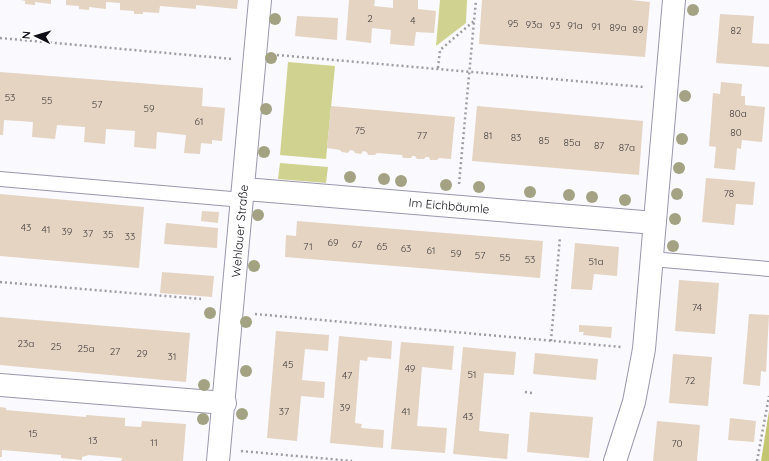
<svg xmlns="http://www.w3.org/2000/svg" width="769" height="461" font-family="Quicksand,sans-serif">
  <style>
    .green { fill: #d0d28f }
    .forest { fill: #c3c671 }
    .building { fill: #e4d4c1 }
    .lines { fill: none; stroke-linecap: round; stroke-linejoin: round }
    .service-casing { stroke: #9a97ac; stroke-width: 16 }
    .minor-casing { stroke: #9a97ac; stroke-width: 24 }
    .path { stroke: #9d9ca2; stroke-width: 2.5; stroke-dasharray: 2 3; stroke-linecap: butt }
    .service { stroke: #fff; stroke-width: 14 }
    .minor { stroke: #fff; stroke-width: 22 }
    .tree { fill: #a3a383 }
    .labels { text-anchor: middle; stroke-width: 3.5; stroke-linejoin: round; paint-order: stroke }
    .number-label { font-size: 10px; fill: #454042 }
    .street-label { font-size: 12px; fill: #100f17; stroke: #fff }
  </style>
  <rect width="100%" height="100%" fill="#faf9fe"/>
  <path class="green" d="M440,0H467L466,23L436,46Z
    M288,62L335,66L326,159L280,155Z
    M280,163L328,167L326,183L278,179Z"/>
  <path class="forest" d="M769,411V461H761Z"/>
  <path class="building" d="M21,0H51V4L35,2V5L25,4V1Z
    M66,0H238L237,9L196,5V9L160,6L159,13L143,12V14H134V11L120,10V3L106,2V9L89,7V10L79,9V6L66,5Z
    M349,0H375L374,6L393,8V0H418V9L436,11L434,33L416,32L414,46L390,44L391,30L372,28L371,43L346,40Z
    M482,0H631L650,2L645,57L479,44Z
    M720,14L754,16L752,43L769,44V67L716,63Z
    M297,16L338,18L337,40L295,36Z
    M0,72L203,88L202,106L225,108L222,141L212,140V144L201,143L200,154L184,153L186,135L157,132L156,149L134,147L135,131L106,129L105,144L84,142L85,127L57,125L55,139L32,137L33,122L4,120L3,135H0Z
    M721,82L742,84L741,96H745V105L765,107L762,142L742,140L741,149L737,148L735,170L714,168L716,147L709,146L713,93L720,94Z
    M331,106L455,117L451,159L439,158L437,160H430L429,157H426L424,159H417L415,156H412L411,158H403L402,155L377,153L375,155H368L367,152L363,151L361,154L355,153L354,151L350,150L348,153L342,152L340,150L327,148Z
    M477,106L643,121L639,175L472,161Z
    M706,178L755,182L753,205L736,204L734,225L702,222Z
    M0,194L144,207L139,268L0,256Z
    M202,211L219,212L218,223L201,221Z
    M297,221L543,241L540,278L285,257L286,235L296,236Z
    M166,223L218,228L217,248L164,244Z
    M575,243L619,247L617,276L594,274L592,290L571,289Z
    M162,272L214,276L212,297L160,293Z
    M679,280L719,283L715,334L675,331Z
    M749,314L769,315L766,372L761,371L760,386L743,384Z
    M0,317L190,333L186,382L0,365Z
    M579,325L612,327L611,338L583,335L584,332H579Z
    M276,331L329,335L328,351L305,349L302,380L325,382L324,398L301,396L297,441L267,438Z
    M339,336L392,341L391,359L368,357L367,361L360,360L355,423L362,424L361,428L384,430L383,448L330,443Z
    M401,342L454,346L452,370L422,367L417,426L447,428L445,453L391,449Z
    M463,347L516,352L514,375L484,373L479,431L509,434L507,459L453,454Z
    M535,353L598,359L596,380L533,374Z
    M673,354L712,357L708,406L669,403Z
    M0,407L6,408V410L86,417V415L125,418V426L141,427L142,421L186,424L183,461H121L122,458L89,455L82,457V460L61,458V455L2,450V457H0Z
    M530,412L593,417L589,458L527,452Z
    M730,418L756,421L754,442L728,440Z
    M657,421L700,425L697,461H653Z"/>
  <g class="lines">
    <defs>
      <path id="service" d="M0,179L243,200
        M651,259L769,269"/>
      <path id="minor" d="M244,189L655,223
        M0,385L225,403
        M218,461L260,0
        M615,461L634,402L644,349L674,0"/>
    </defs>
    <use href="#service" class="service-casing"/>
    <use href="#minor" class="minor-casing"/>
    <path class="path" d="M0,38L233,59
      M277,55L644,87
      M438,68L440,50L474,21
      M459,184L476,0
      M0,282L201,299
      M255,314L621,347
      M551,341L560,237
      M525,392L532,393
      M241,451L352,461
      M757,461L769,396"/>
    <use href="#service" class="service"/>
    <use href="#minor" class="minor"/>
  </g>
  <g class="tree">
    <circle cx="693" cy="10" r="6"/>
    <circle cx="275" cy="19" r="6"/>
    <circle cx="271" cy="58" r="6"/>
    <circle cx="685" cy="96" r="6"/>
    <circle cx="266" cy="109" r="6"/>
    <circle cx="682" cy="139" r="6"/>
    <circle cx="264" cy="152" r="6"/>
    <circle cx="679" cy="168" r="6"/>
    <circle cx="350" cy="177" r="6"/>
    <circle cx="384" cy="179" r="6"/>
    <circle cx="401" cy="181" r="6"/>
    <circle cx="446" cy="185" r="6"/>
    <circle cx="479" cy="187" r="6"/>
    <circle cx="530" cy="192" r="6"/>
    <circle cx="677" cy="194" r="6"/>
    <circle cx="569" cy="195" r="6"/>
    <circle cx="592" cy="197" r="6"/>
    <circle cx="625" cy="200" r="6"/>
    <circle cx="258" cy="215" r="6"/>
    <circle cx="675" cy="219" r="6"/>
    <circle cx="673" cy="246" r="6"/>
    <circle cx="254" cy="266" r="6"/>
    <circle cx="210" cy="313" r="6"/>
    <circle cx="246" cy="322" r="6"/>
    <circle cx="246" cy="371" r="6"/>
    <circle cx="204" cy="385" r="6"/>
    <circle cx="242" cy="414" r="6"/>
    <circle cx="203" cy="419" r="6"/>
  </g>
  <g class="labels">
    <g class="number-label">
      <text x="370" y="22">2</text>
      <text x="413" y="24">4</text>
      <text x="513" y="27">95</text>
      <text x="534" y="28">93a</text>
      <text x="555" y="29">93</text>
      <text x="575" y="29">91a</text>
      <text x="596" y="30">91</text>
      <text x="618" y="31">89a</text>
      <text x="638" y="33">89</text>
      <text x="736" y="34">82</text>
      <text x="10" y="101">53</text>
      <text x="47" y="104">55</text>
      <text x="97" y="108">57</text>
      <text x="149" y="112">59</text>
      <text x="738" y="117">80a</text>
      <text x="199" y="125">61</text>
      <text x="360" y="134">75</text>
      <text x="736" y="136">80</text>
      <text x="422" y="139">77</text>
      <text x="488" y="139">81</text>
      <text x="516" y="141">83</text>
      <text x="544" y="144">85</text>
      <text x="572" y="146">85a</text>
      <text x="599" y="149">87</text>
      <text x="627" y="151">87a</text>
      <text x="729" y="197">78</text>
      <text x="26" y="231">43</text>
      <text x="46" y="233">41</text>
      <text x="67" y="235">39</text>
      <text x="88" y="237">37</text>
      <text x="108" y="238">35</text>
      <text x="130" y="240">33</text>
      <text x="333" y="246">69</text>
      <text x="357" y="248">67</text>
      <text x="308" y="250">71</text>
      <text x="382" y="250">65</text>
      <text x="406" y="252">63</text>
      <text x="431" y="254">61</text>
      <text x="456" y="257">59</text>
      <text x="480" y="259">57</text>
      <text x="505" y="261">55</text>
      <text x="530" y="263">53</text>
      <text x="596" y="265">51a</text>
      <text x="697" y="311">74</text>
      <text x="26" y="347">23a</text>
      <text x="56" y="350">25</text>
      <text x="86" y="352">25a</text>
      <text x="115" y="355">27</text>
      <text x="142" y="357">29</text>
      <text x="172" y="360">31</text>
      <text x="288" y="368">45</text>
      <text x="410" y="372">49</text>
      <text x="472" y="378">51</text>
      <text x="347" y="379">47</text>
      <text x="690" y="384">72</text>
      <text x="345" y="411">39</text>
      <text x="284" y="415">37</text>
      <text x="406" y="415">41</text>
      <text x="468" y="420">43</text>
      <text x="33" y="437">15</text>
      <text x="93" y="444">13</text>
      <text x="154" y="446">11</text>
      <text x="677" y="447">70</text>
    </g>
    <g class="street-label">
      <text transform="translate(449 206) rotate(5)" y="4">Im Eichbäumle</text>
      <text transform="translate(240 231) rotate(-85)" y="4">Wehlauer Straße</text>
    </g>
  </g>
  <g transform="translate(36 36) rotate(275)" stroke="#ffffff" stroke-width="3" paint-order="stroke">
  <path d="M0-3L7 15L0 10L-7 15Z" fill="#100f17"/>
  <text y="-6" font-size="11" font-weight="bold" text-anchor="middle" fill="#100f17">N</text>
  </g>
</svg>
